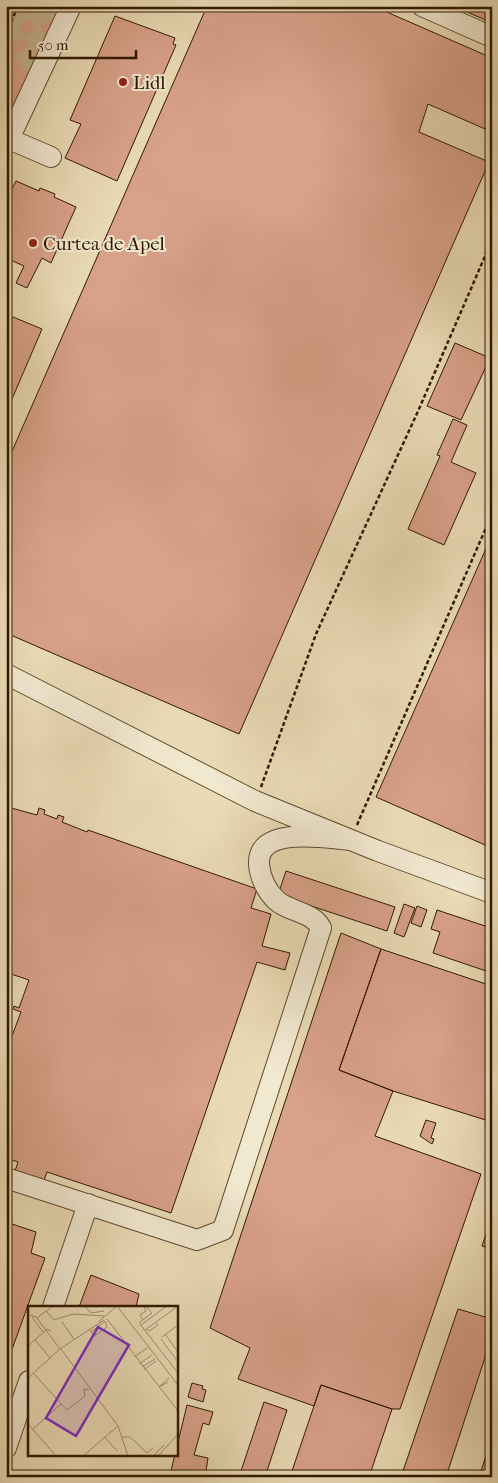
<svg xmlns="http://www.w3.org/2000/svg" width="498" height="1483" font-family="'IM FELL French Canon',serif">
  <style>
    .building { fill: #d8a18a; stroke: #311800 }
    .lines { fill: none; stroke-linecap: round; stroke-linejoin: round }
    .minor-tunnel { stroke: #c5b492; stroke-width: 20; stroke-dasharray: 20 10; stroke-linecap: butt }
    .minor-casing { stroke: #5f492e; stroke-width: 22 }
    .path { stroke: #311800; stroke-width: 2.5; stroke-dasharray: 4 2.5; stroke-linecap: butt }
    .minor { stroke: #f1e8d0; stroke-width: 20 }
    .poi-dot { fill: #8f2418; stroke: #f1e8d0; stroke-width: 2 }
    .labels { text-anchor: middle; stroke-width: 4; stroke-linejoin: round; paint-order: stroke }
    .poi-label { font-size: 19px; fill: #311800; stroke: #f1e8d0; text-anchor: start }
    .inset-road { fill: none; stroke: #a08d6d; stroke-width: 1 }
    .view { fill: #7b2cbf; fill-opacity: 0.15; stroke: #7b2cbf; stroke-width: 2.5 }
    .inset-edge { fill: none; stroke: #311800; stroke-width: 2.5 }
  </style>
  <rect width="100%" height="100%" fill="#eadbb6"/>
  <filter id="stains"><feTurbulence type="fractalNoise" baseFrequency=".004" numOctaves="4"/><feColorMatrix values="0 0 0 0 .2 0 0 0 0 .09 0 0 0 0 .02 0 0 0 .5 -.17"/></filter>
  <radialGradient id="worn" r=".72"><stop offset=".6" stop-color="#630" stop-opacity="0"/><stop offset="1" stop-color="#630" stop-opacity=".3"/></radialGradient>
  <path class="building" d="M10,6H62L11,116L6,117V15Z
    M207,6H373L492,58V132L428,104L419,132L489,162L239,734L6,633V465Z
    M453,6H492V12L488,21Z
    M115,16L175,38L173,44L176,45L117,181L65,158L81,124L70,120Z
    M16,181L39,191L40,188L55,194L54,197L76,207L51,263L42,258L27,288L16,283L24,266L6,258V228L8,223L6,222V201Z
    M13,317L42,329L6,413V334Z
    M455,343L490,358L461,420L427,406Z
    M453,419L467,425L451,462L476,473L444,545L408,529L440,456L437,455Z
    M492,535V848L376,797Z
    M6,803L12,805L11,808L37,815L39,808L45,810L44,814L57,819L58,815L64,817L62,822L87,832L88,830L257,889L251,908L271,914L262,946L290,953L285,970L257,962L171,1213L47,1172L43,1183L14,1174L18,1162L6,1158V1052L21,1012L13,1009L14,1006L19,1008L29,980L11,974L6,984Z
    M286,871L395,907L387,931L278,895Z
    M404,904L415,908L404,937L394,933Z
    M417,906L427,910L421,927L411,923Z
    M437,910L491,928L487,942L492,944V973L433,953L440,932L431,929Z
    M341,933L381,949L339,1070L393,1091L375,1136L481,1174L400,1409H392L321,1385L314,1406L238,1379L250,1348L210,1328Z
    M381,949L492,986V1122L393,1091L339,1070Z
    M426,1120L436,1123L431,1138L434,1139L432,1144L420,1136Z
    M492,1217V1249L482,1246Z
    M6,1222L36,1232L31,1253L45,1258L6,1366Z
    M91,1275L139,1294L136,1307H79Z
    M458,1309L492,1319V1336L446,1477H401Z
    M192,1383L203,1386L202,1389L206,1390L203,1402L188,1397Z
    M321,1385L392,1409L369,1477H290Z
    M264,1402L287,1410L265,1477H239Z
    M187,1405L213,1412L209,1425L203,1423L194,1455L208,1458L205,1477L170,1475Z
    M492,1438V1477H479Z"/>
  <g class="lines">
    <path class="minor-tunnel" d="M15,6L44,51
      M34,6L52,34
      M54,6L60,16
      M6,25L34,68"/>
    <defs>
      <path id="minor" d="M422,6L492,37
        M6,138L9,139L71,6
        M9,139L51,157
        M6,674L255,801L378,851L492,893
        M6,1178L197,1240L223,1230L321,928C313,912 290,912 277,901C267,892 260,878 259,864C257,825 326,838 350,840
        M53,1307L88,1204
        M6,1448L29,1381"/>
    </defs>
    <use href="#minor" class="minor-casing"/>
    <path class="path" d="M6,34L18,6
      M261,787L316,634L419,409L492,240
      M357,825L492,514"/>
    <use href="#minor" class="minor"/>
  </g>
  <g class="poi-dot">
    <circle cx="123" cy="82" r="5"/>
    <circle cx="33" cy="243" r="5"/>
  </g>
  <g class="labels">
    <g class="poi-label">
      <text x="133" y="89">Lidl</text>
      <text x="43" y="250">Curtea de Apel</text>
    </g>
  </g>
  <g transform="translate(28 1306)">
    <rect width="150" height="150" fill="#eadbb6"/>
    <path class="inset-road" d="M57,0L63,7L76,5M89,0L150,79M18,5L26,14L45,8L76,10M2,9L8,11L32,43L76,14M4,11L15,26M9,12L25,0M79,13L150,105M115,14L112,9L118,5L116,0M34,16L46,33M70,16L89,0M111,17L124,7L118,0M112,18L150,67M113,19L139,0M61,23L66,30L79,21L77,15M119,23L121,25L130,19L128,17M117,24L150,0M63,26L77,15M137,28L150,46M134,31L150,19M133,33L150,56M7,34L22,52M0,40L19,23L23,25M33,43L90,120L100,150M106,51L119,42M111,58L124,49M114,61L127,53M116,64L128,55M5,67L39,104L57,90L56,83L61,84M0,72L32,43M140,76L131,81L141,72M0,118L28,150M5,123L33,98M77,131L89,145M94,131H102L119,147L125,142M55,150L90,120M125,150L136,139M130,150L150,128"/>
    <path class="view" d="M70,21L101,39L48,130L18,112Z"/>
    <rect width="150" height="150" class="inset-edge"/>
  </g>
  <rect width="498" height="1483" fill="none" stroke="#eadbb6" stroke-width="25"/>
  <rect x="8" y="8" width="483" height="1468" fill="none" stroke="#311800" stroke-width="2.5"/>
  <rect x="12" y="12" width="473" height="1458" fill="none" stroke="#311800"/>
  <path d="M30 50v8h106v-8" fill="none" stroke="#311800" stroke-width="2.5"/>
  <text x="38" y="50" font-size="15" fill="#311800" stroke="#f1e8d0" stroke-width="4" paint-order="stroke">50 m</text>
  <rect width="100%" height="100%" filter="url(#stains)"/>
  <rect width="100%" height="100%" fill="url(#worn)"/>
</svg>
